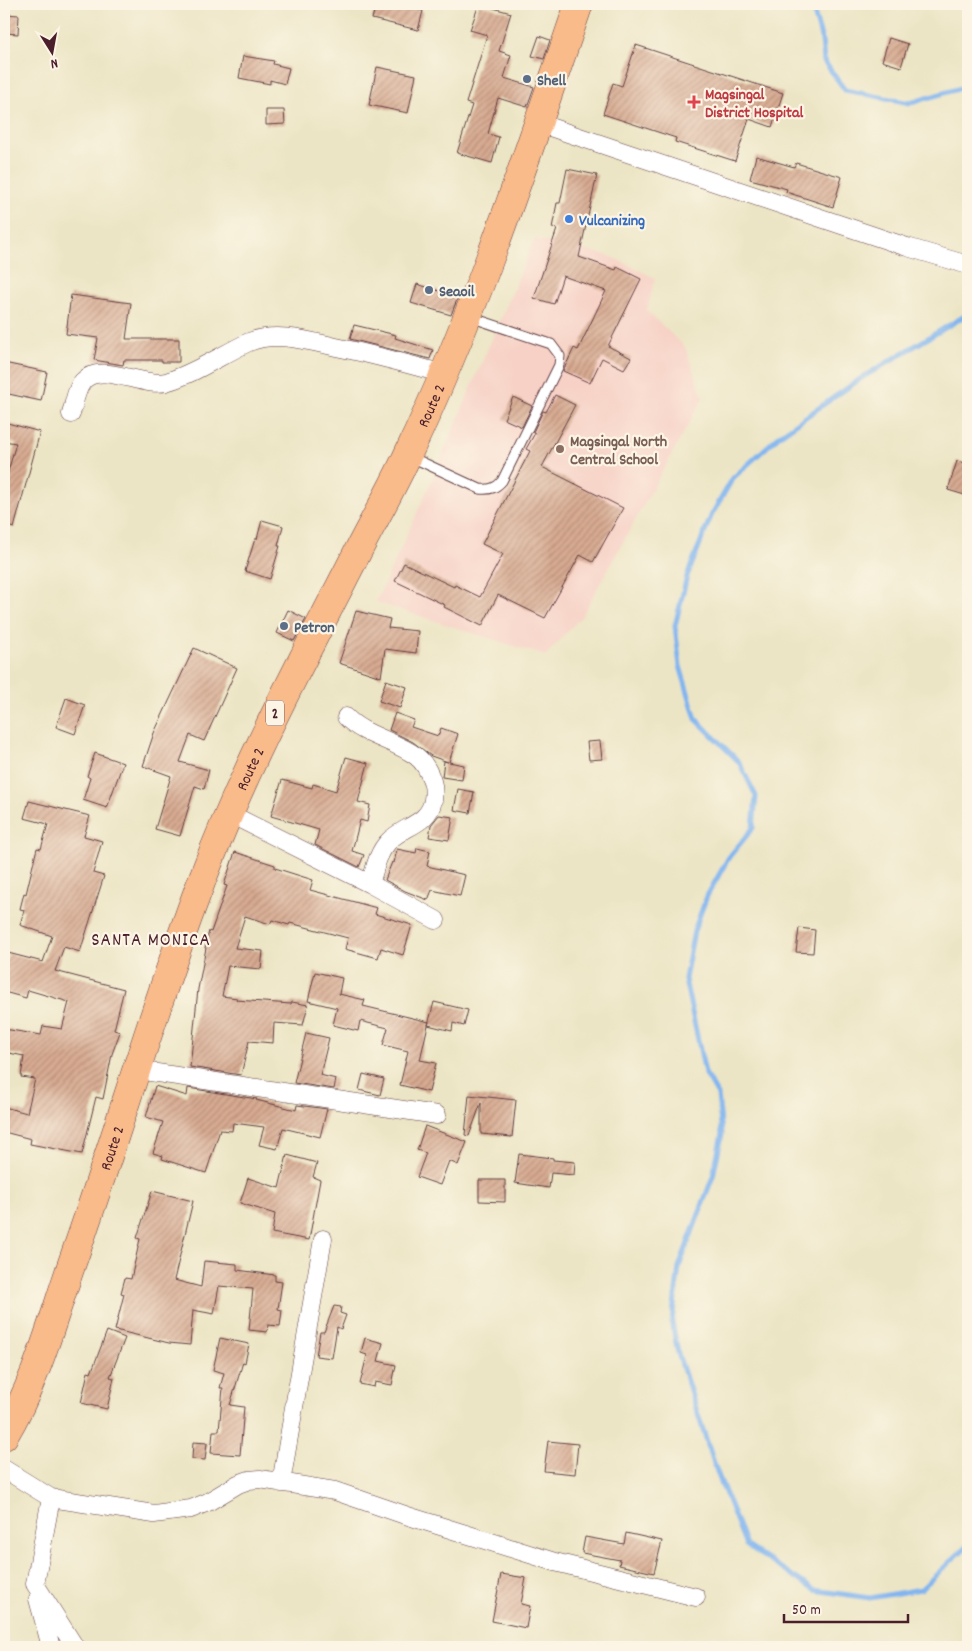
<svg xmlns="http://www.w3.org/2000/svg" width="972" height="1651" font-family="Dekko,sans-serif">
  <style>
    .built { fill: #f7d1c6 }
    .lines { fill: none; stroke-linecap: round; stroke-linejoin: round }
    .stream { stroke: #81b5ef; stroke-width: 5 }
    .building { fill: url(#building-hatch) }
    .lane-casing { stroke: #623d42; stroke-width: 11 }
    .street-casing { stroke: #623d42; stroke-width: 19 }
    .highway-casing { stroke: #623d42; stroke-width: 29 }
    .lane { stroke: #fff; stroke-width: 9 }
    .street { stroke: #fff; stroke-width: 18 }
    .highway { stroke: #fabb8b; stroke-width: 28 }
    .service-dot { fill: #5c6f8a; stroke: #fcf5e5; stroke-width: 2 }
    .health-dot { fill: #e0444e; stroke: #fcf5e5; stroke-width: 2 }
    .shop-dot { fill: #3f7fe0; stroke: #fcf5e5; stroke-width: 2 }
    .education-dot { fill: #8d6e63; stroke: #fcf5e5; stroke-width: 2 }
    .labels { text-anchor: middle; stroke-width: 4.5; stroke-linejoin: round; paint-order: stroke }
    .shield { fill: #fcf5e5; stroke: #7f5f63; stroke-width: 1 }
    .shield-label { font-size: 15px; font-weight: bold; fill: #4a1f2b }
    .service-label { font-size: 16px; font-weight: bold; fill: #4e5e75; stroke: #fcf5e5; text-anchor: start }
    .health-label { font-size: 16px; font-weight: bold; fill: #be3a42; stroke: #fcf5e5; text-anchor: start }
    .shop-label { font-size: 16px; font-weight: bold; fill: #366cbe; stroke: #fcf5e5; text-anchor: start }
    .street-label { font-size: 16px; fill: #4a1f2b; stroke: #fcf5e5 }
    .education-label { font-size: 16px; font-weight: bold; fill: #785e54; stroke: #fcf5e5; text-anchor: start }
    .quarter-label { font-size: 19px; letter-spacing: 1px; fill: #4a1f2b; stroke: #fcf5e5 }
  </style>
  <defs>
    <pattern id="building-hatch" width="6" height="6" patternUnits="userSpaceOnUse" patternTransform="scale(1.25)"><rect width="6" height="6" fill="#d8ab92"/><path d="M-1 1l2-2M0 6l6-6M5 7l2-2" fill="none" stroke="#b18b77"/></pattern>
  </defs>
  <rect width="100%" height="100%" fill="#fcf5e5"/>
  <filter id="ink" filterUnits="userSpaceOnUse"><feTurbulence type="fractalNoise" baseFrequency=".02" numOctaves="2"/><feDisplacementMap in="SourceGraphic" scale="10" xChannelSelector="R" yChannelSelector="G"/><feConvolveMatrix kernelMatrix="1 2 1 2 8 2 1 2 1" color-interpolation-filters="sRGB"/></filter>
  <filter id="wash" filterUnits="userSpaceOnUse"><feTurbulence type="fractalNoise" baseFrequency=".0096" numOctaves="4" result="noise"/><feDisplacementMap in="SourceGraphic" scale="20" xChannelSelector="R" yChannelSelector="G"/><feGaussianBlur stdDeviation="1.12" result="paint"/><feColorMatrix in="noise" values="0 0 0 0 0 0 0 0 0 0 0 0 0 0 0 0 0 1.4 0 .05"/><feComposite in="paint" operator="in"/></filter>
  <g filter="url(#wash)">
    <rect width="100%" height="100%" fill="#ece5c5"/>
    <path class="built" d="M535,239L610,256L655,278L647,311L685,347L703,398L582,616L545,656L376,602L423,500Z"/>
    <g class="lines">
      <path class="stream" d="M799,4L814,13L822,40L824,61L845,90L910,103L968,86
        M968,314L863,377L780,435L733,478L712,514L687,576L675,626L680,666L696,719L739,762L756,796L753,828L729,857L707,896L694,931L685,979L705,1073L718,1095L722,1134L713,1176L679,1267L672,1322L678,1353L686,1378L717,1472L746,1545L814,1590L870,1598L921,1589L968,1545"/>
    </g>
    <g id="blocks">
      <path class="building" d="M376,4H395L423,11L418,30L372,19Z
        M479,4L511,13L499,51L511,55L504,78L534,87L527,107L498,98L488,134L499,137L492,163L457,153L472,105L466,103L487,35L470,30Z
        M4,14L19,15L18,34L4,33Z
        M539,36L550,40L544,59L532,56Z
        M889,38L908,44L901,67L882,61Z
        M636,45L783,93L772,127L749,119L735,161L675,142L676,138L603,114L613,83L622,86Z
        M243,56L274,61L273,64L289,68L285,84L270,80V84L239,78Z
        M377,67L416,75L408,113L369,105Z
        M266,110H284L285,124L266,125Z
        M756,156L794,167L796,163L842,177L833,207L786,192L787,189L750,179Z
        M567,169L597,175L579,257L616,270L617,267L641,279L608,346L631,358L624,369L602,358L590,383L563,371L574,348L578,350L606,291L563,276L554,304L534,298L557,229L552,228L557,203H560Z
        M417,284L458,297L451,315L411,303Z
        M71,295L131,303L126,339H179V362H162V360H124L123,365L94,360L98,338L66,334Z
        M354,325L396,335L395,338L433,350L430,359L350,339Z
        M4,363L47,372L41,401L4,393Z
        M555,395L575,405L542,467L623,508L593,562L580,555L545,618L498,595L482,626L444,607L445,605L395,581L404,563L454,587L455,585L480,597L503,554L482,544L530,451L526,449L535,433L533,432L543,411L546,412Z
        M513,397L532,406L522,427L504,419Z
        M4,422L40,432L14,528L4,525V486L16,443L4,441Z
        M957,461L968,464V496L948,490Z
        M262,520L283,526L278,546H280L270,579L245,571L255,539H257Z
        M288,610L306,619L294,641L277,633Z
        M356,611L390,619L388,628L418,631L416,653L385,649L381,677L339,663Z
        M194,648L237,668L204,741L190,735L180,762L209,770L204,789L195,786L180,836L155,829L171,776L143,766L154,733Z
        M386,680L407,687L400,708L379,701Z
        M66,698L85,705L75,734L56,727Z
        M395,713L414,720L411,727L438,736L441,728L458,734L449,762L464,765L462,780L442,777L444,761L448,762L431,756L413,742L389,730Z
        M600,741L602,759L589,760L587,742Z
        M95,753L123,763L107,808L83,800L90,778L87,776Z
        M346,757L368,763L358,802L370,805L367,822L360,820L352,851L364,855L359,867L315,845L319,830L271,816L282,780L312,788L313,784L336,791Z
        M458,789L474,792L470,813L454,810Z
        M29,801L90,816L84,836L102,841L93,873L104,876L80,952L64,947L55,971L124,989L114,1030L120,1032L112,1054L103,1099L96,1097L82,1154L30,1144L31,1139L4,1132V1107L27,1113L35,1079L21,1077L24,1056L4,1052V1029L41,1035L43,1026L62,1029L69,1002L28,990L26,998L4,992V971L8,953L43,962L52,936L20,925L24,910L20,909L24,893L26,894L37,848L41,849L48,824L24,818Z
        M439,815L453,817L449,840L429,837L431,825Z
        M417,848L430,851L427,866L465,875L460,896L432,890L428,900L405,891L385,880L392,862L394,863L397,849L416,853Z
        M235,852L275,865V868L313,880L310,890L377,908L375,914L412,925L403,955L381,948L378,958L345,949L348,938L290,923L289,925L272,920L270,924L245,916L235,948L263,951L261,969L228,966L222,996L237,998L236,1000L291,1004L292,1002L308,1005L303,1025L274,1023L273,1043L249,1041L241,1075L190,1067L198,989L206,948H205L209,931L211,932L227,886L224,885Z
        M799,928L815,930L813,953L796,952Z
        M315,972L342,978L339,994L365,1000L363,1006L429,1022L428,1025L434,1002L468,1010L464,1026L453,1023L452,1031L428,1025L420,1060L436,1063L429,1092L400,1085L408,1051L383,1045L388,1028L360,1021L358,1031L333,1025L337,1008L308,1001Z
        M306,1033L329,1038L320,1075L336,1079L334,1089L294,1083Z
        M363,1074L384,1079L380,1095L359,1090Z
        M155,1086L187,1096L188,1088L257,1099L256,1100L296,1110L297,1105L327,1109L320,1137L283,1128L277,1149L259,1145L264,1127L233,1123L232,1131L220,1130L206,1173L162,1159L163,1156L153,1153L163,1122L146,1117Z
        M469,1095L516,1100L512,1137L481,1134V1103L469,1136L465,1135Z
        M425,1126L467,1142L458,1165L449,1161L440,1185L417,1177L426,1153L417,1150Z
        M519,1154L553,1158V1160L575,1162L574,1175L551,1173L549,1188L515,1183Z
        M287,1155L317,1163L313,1177L320,1180L309,1240L272,1233L275,1214L240,1203L248,1178L279,1188Z
        M479,1180H505V1202L479,1201Z
        M152,1191L193,1201L174,1280L201,1287L204,1261L237,1264V1270L275,1275V1281L282,1282L278,1309L282,1310L280,1326L268,1325L267,1332L249,1330L253,1289L219,1286L214,1314L193,1310L190,1345L169,1343L115,1330L124,1294L121,1293L125,1278L131,1279L140,1239L137,1238Z
        M334,1306L341,1307L340,1313L346,1315L341,1329L337,1327L332,1358L316,1356L320,1332H324Z
        M107,1331L125,1338L110,1377L114,1378L107,1409L81,1403L88,1372L91,1373Z
        M220,1338L249,1344L245,1363L243,1362L230,1405L244,1407L240,1455L211,1453L213,1431H219L223,1388H220L224,1373L213,1370Z
        M365,1338L383,1343L378,1361L396,1365L392,1385L375,1382L374,1387L360,1384L367,1355L361,1353Z
        M548,1441L578,1444L575,1474L544,1471Z
        M193,1442L207,1443L205,1460L192,1459Z
        M626,1533L662,1541L654,1573L619,1565L620,1560L582,1553L585,1537L624,1544Z
        M501,1574L526,1578L521,1604L530,1606L526,1628L492,1621Z"/>
    </g>
  </g>
  <g filter="url(#ink)">
    <use href="#blocks" fill-opacity="0" stroke="#623d42" stroke-width="1"/>
    <g class="lines">
      <defs>
        <path id="lane" d="M409,456L480,489C490,490 496,488 502,481L559,365L560,356L551,344L470,317"/>
        <path id="street" d="M538,123L907,247L968,265
          M71,414C74,404 76,389 83,381C101,361 143,388 166,382C196,373 221,355 249,342C277,331 308,341 336,347C372,354 408,364 444,374
          M346,717C364,736 394,740 416,756C424,762 429,772 432,781C434,787 434,793 433,800C429,825 402,826 388,842C377,854 375,869 370,884
          M228,813L370,884L436,920
          M137,1070L437,1115
          M4,1469L51,1498L154,1514L191,1509L208,1502L238,1484L249,1480L260,1479L335,1491L405,1515L555,1562L696,1597
          M281,1483L323,1239
          M51,1498L35,1584L75,1647
          M38,1599L51,1647"/>
        <g id="highway">
          <path id="s1" d="M4,1436C36,1383 52,1321 72,1263C117,1136 154,1006 202,880C245,766 303,659 358,551C375,518 393,487 408,454C477,309 527,155 579,4"/>
        </g>
      </defs>
      <use href="#lane" class="lane-casing"/>
      <use href="#street" class="street-casing"/>
      <use href="#highway" class="highway-casing"/>
      <use href="#lane" class="lane"/>
      <use href="#street" class="street"/>
      <use href="#highway" class="highway"/>
    </g>
  </g>
  <g class="service-dot">
    <circle cx="527" cy="79" r="5"/>
    <circle cx="429" cy="290" r="5"/>
    <circle cx="284" cy="626" r="5"/>
  </g>
  <path class="health-dot" d="M691.5 94.5h5v5h5v5h-5v5h-5v-5h-5v-5h5z"/>
  <circle class="shop-dot" cx="569" cy="219" r="5"/>
  <circle class="education-dot" cx="560" cy="449" r="5"/>
  <g class="labels">
    <rect class="shield" x="266" y="700.5" width="18" height="25" rx="4"/>
    <g class="shield-label">
      <text x="275" y="718">2</text>
    </g>
    <g class="service-label">
      <text x="537" y="85">Shell</text>
      <text x="439" y="296">Seaoil</text>
      <text x="294" y="632">Petron</text>
    </g>
    <g class="health-label">
      <text x="705" y="99">Magsingal<tspan x="705" dy="18">District Hospital</tspan></text>
    </g>
    <g class="shop-label">
      <text x="579" y="225">Vulcanizing</text>
    </g>
    <g class="street-label">
      <text dy="6" stroke="none"><textPath href="#s1" startOffset="1118">Route 2</textPath></text>
      <text dy="6" stroke="none"><textPath href="#s1" startOffset="712">Route 2</textPath></text>
      <text dy="6" stroke="none"><textPath href="#s1" startOffset="308">Route 2</textPath></text>
    </g>
    <g class="education-label">
      <text x="570" y="446">Magsingal North<tspan x="570" dy="18">Central School</tspan></text>
    </g>
    <g class="quarter-label">
      <text x="151" y="945">SANTA MONICA</text>
    </g>
  </g>
  <rect width="972" height="1651" fill="none" stroke="#fcf5e5" stroke-width="20"/>
  <g transform="translate(52 52) rotate(169)" stroke="#fcf5e5" stroke-width="4" paint-order="stroke">
  <path d="M0-4L9 19L0 12L-9 19Z" fill="#4a1f2b"/>
  <text y="-8" font-size="14" font-weight="bold" text-anchor="middle" fill="#4a1f2b">N</text>
  </g>
  <path d="M784 1614v8h124v-8" fill="none" stroke="#4a1f2b" stroke-width="2.5"/>
  <text x="792" y="1614" font-size="15" fill="#4a1f2b" stroke="#fcf5e5" stroke-width="4" paint-order="stroke">50 m</text>
</svg>
